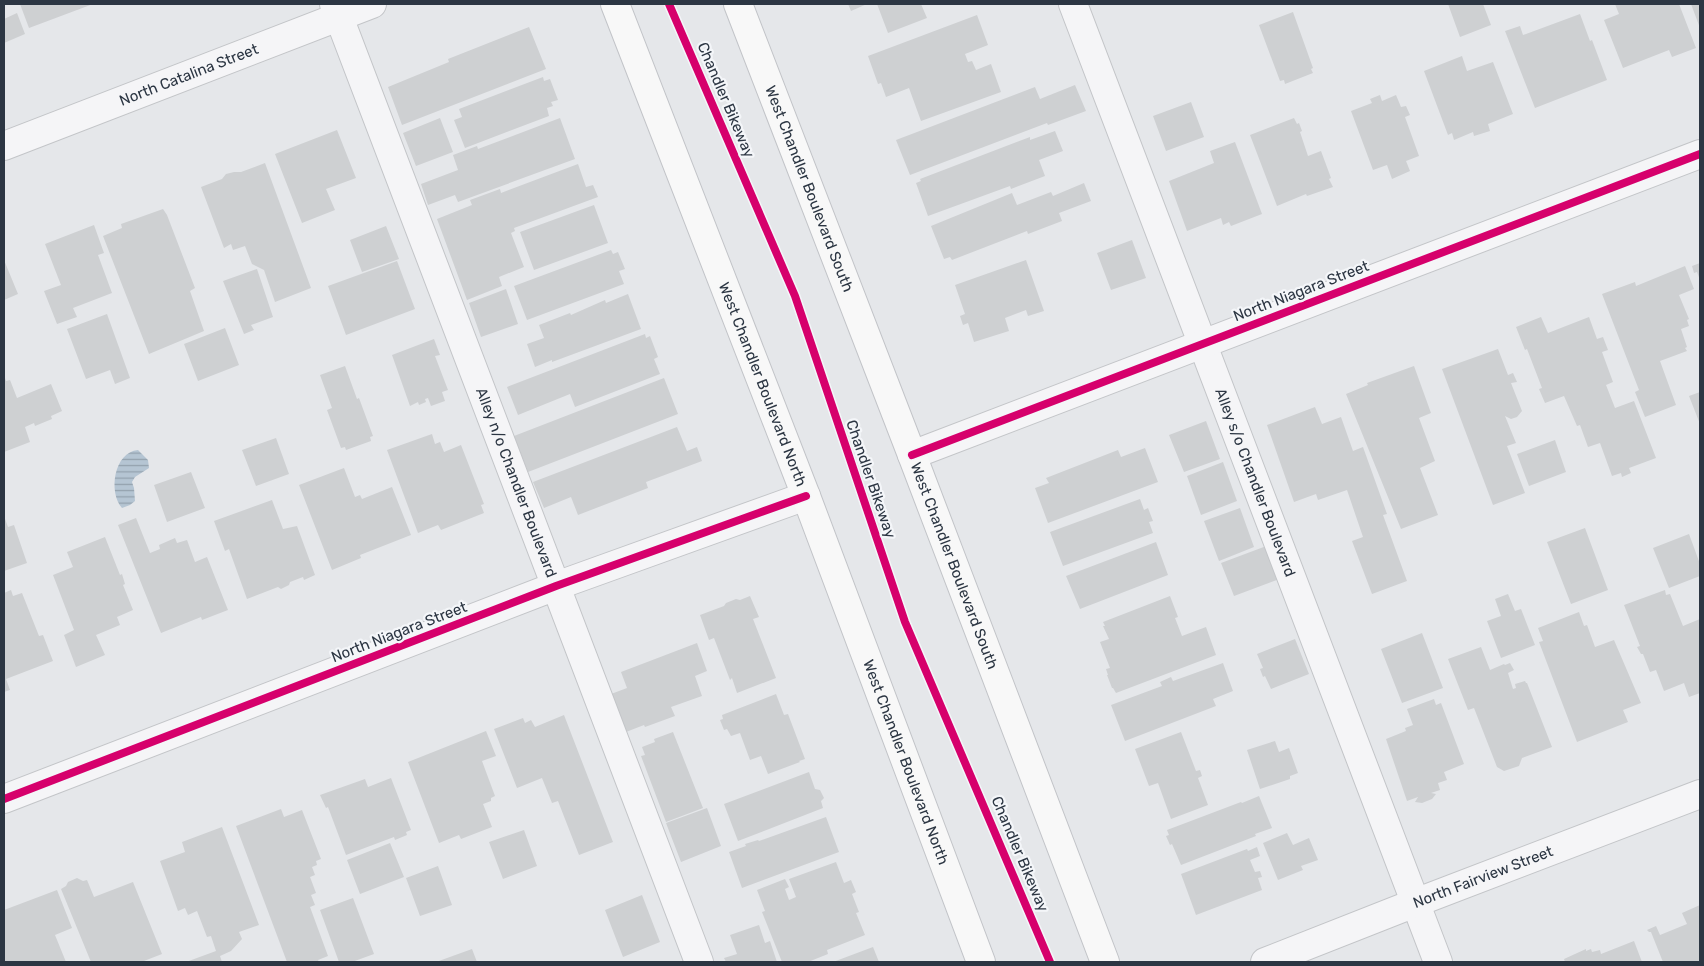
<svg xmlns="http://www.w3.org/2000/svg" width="1704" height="966" font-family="Rubik,sans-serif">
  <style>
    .water { fill: url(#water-rules) }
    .building { fill: #ced0d2 }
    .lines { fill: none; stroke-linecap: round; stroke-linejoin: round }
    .minor-casing { stroke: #c3c5c8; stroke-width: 30 }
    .major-casing { stroke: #c2c4c8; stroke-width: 30 }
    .minor { stroke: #f5f5f7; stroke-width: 28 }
    .major { stroke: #f8f8f8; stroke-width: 28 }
    .cycleway-casing { stroke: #f4f6f9; stroke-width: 11 }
    .cycleway { stroke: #d6006c; stroke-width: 8 }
    .labels { text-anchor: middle; stroke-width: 4.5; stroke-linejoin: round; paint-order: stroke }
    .street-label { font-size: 15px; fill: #2c3643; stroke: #f4f6f9 }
  </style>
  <defs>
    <pattern id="water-rules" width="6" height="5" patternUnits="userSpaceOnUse" patternTransform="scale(1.25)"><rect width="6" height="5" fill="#b5c5d3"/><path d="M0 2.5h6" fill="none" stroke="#93a1ad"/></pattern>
  </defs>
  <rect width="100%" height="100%" fill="#e5e7ea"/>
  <path class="water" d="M138,450L148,460L149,468L135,477L132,482L134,488L135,501L130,505L122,508C108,492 114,452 138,450Z"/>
  <path class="building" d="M20,4H93L29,28Z
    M848,4H867L851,11Z
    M877,4H921L927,18L888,33Z
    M1448,4H1483L1491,25L1460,37Z
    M1615,4H1679L1696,48L1672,57L1669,50L1623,68L1604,20L1619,14Z
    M1691,4H1700V28Z
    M1293,12L1313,68L1311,69L1313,73L1285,84L1284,80L1280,81L1259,25Z
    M17,13L25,34L4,43V19Z
    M1580,14L1590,41L1592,40L1607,80L1535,108L1505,31L1520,26L1523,35Z
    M977,15L988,45L965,54L968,62L972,61L976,70L991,64L1001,92L921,121L909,88L886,97L881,83L878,84L868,56Z
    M529,27L546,69L402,125L388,87L449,62L448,59Z
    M1462,56L1467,71L1493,62L1513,114L1488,124L1490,131L1474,136L1473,132L1454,140L1452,133L1448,135L1424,71Z
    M543,77L544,81L550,79L558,100L551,102L553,106L547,108L549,116L465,148L454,120L462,117L459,109Z
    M1075,85L1086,111L1048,125L1047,123L910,175L896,140L1035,87L1040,99Z
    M1380,95L1382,101L1396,95L1401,107L1406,106L1410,115L1405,117L1419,156L1406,161L1410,171L1392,179L1387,165L1373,170L1351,111L1372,103L1370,99Z
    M1191,102L1204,137L1166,151L1153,116Z
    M440,118L453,152L416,166L403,133Z
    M560,118L575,159L458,202L455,195L428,205L421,184L458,170L453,155L477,146L478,149Z
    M1294,118L1297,124L1299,123L1302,131L1300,132L1308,156L1321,151L1331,178L1329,179L1333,187L1307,196L1306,194L1277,206L1250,135Z
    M337,130L356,178L326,189L335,210L302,223L275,154Z
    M1055,131L1063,151L1039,160L1045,176L1011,189L1010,186L928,216L916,183L921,181L920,179L1030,137V140Z
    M1235,142L1262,214L1231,226L1229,222L1223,225L1221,218L1187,231L1169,181L1214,163L1210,151Z
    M265,163L311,288L275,302L264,270L252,264L245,246L233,250L231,244L224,248L201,187L222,179L226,174L234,172H241Z
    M578,164L586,187L593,185L598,197L514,228L515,231L511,233L524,267L499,277L502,286L467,300L437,219L472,205L470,200L500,189L501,193Z
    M1084,183L1091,201L1059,213L1062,221L1028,234L1027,231L952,260L950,257L944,259L931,226L1012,193L1017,205L1051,192L1053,196Z
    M594,205L608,243L534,270L520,232Z
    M163,209L167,215L195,288L190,291L204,331L149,354L103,236L122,228L121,224Z
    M94,225L104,253L98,255L112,293L73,308L77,317L57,324L44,291L61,285L45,244Z
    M386,226L399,259L362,272L350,240Z
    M1132,240L1146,278L1111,290L1097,253Z
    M611,250L613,254L618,252L625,269L619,271L624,284L527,320L514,286Z
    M4,260L18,294L4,300Z
    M1026,260L1044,311L1028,316L1026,310L1005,318L1009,331L974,342L968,323L963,325L960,316L965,314L955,285Z
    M397,261L415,309L346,335L328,286Z
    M1700,263V280L1697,272L1694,273L1692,266Z
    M1685,266L1694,289L1679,295L1689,319L1687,320L1689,326L1681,329L1687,347L1685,348L1687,351L1660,361L1676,405L1645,417L1635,392L1639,390L1602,294L1635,282L1636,286Z
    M257,269L273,317L251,325L254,330L244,334L223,281Z
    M506,289L518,324L481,337L469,303Z
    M628,294L641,329L552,362V360L535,367L527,344L544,338L539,325L570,313L571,315L605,300L606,303Z
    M107,314L130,378L115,384L110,370L86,379L67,329Z
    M1541,317L1548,333L1589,317L1597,339L1603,337L1608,350L1602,352L1613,382L1606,385L1615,408L1634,401L1656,458L1629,468L1631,473L1622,477L1621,473L1612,476L1600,443L1588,447L1580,425L1577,426L1564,396L1545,403L1539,389L1542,388L1527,349L1525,350L1516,327Z
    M225,328L239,365L198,381L184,344Z
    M645,334L646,338L650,336L658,357L654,359L660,374L575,407L570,394L518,415L507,387Z
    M434,339L440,355L435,356L448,390L442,392L445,401L431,406L428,398L425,399L426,402L419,405L418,402L410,406L392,355Z
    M1498,349L1508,375L1513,373L1517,382L1511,383L1522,411L1517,417L1511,419L1505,416L1516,443L1507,446L1525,493L1493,505L1442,369Z
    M345,366L357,399L359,398L373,436L370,437L371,441L346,450L345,447L341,448L327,410L332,408L320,375Z
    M1414,366L1431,413L1419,418L1435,461L1420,468L1438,515L1401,529L1346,394L1368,385L1367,383Z
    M4,375L6,381L10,380L17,398L51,384L62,411L51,416L52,419L35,426L34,423L25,427L30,442L4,452Z
    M664,378L678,414L528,472L514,436Z
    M1700,392V424L1689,396Z
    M1315,407L1322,424L1341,417L1353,451L1363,447L1387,514L1383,515L1407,581L1372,594L1352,541L1363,537L1347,490L1318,500L1316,494L1294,502L1267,425Z
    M1206,421L1220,459L1184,472L1169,435Z
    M677,427L687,451L697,447L702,461L646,482L648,488L578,515L571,497L544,508L533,482Z
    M432,434L435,444L440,442L444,452L461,445L484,504L481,505L484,513L441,530L438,525L418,533L387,450Z
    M276,438L289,474L256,486L242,450Z
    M1555,440L1566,472L1529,486L1517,454Z
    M1145,448L1158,482L1048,523L1035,488L1049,483L1046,478L1118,450L1121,457Z
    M1223,462L1237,501L1201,515L1187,476Z
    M344,468L355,497L360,495L362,499L392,487L411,535L360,555L361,558L332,570L299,485Z
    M191,472L205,508L167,522L154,485Z
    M1140,499L1144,510L1148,508L1153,521L1149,522L1153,533L1063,566L1050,532Z
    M272,500L283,529L297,526L315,575L304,580L303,577L290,582L289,585L281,589L278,587L247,599L229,549L225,551L214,521Z
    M1240,508L1254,547L1219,561L1204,521Z
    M4,516L8,527L14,525L27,563L4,571Z
    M136,518L150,553L160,549L159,545L175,538L177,543L187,540L195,562L207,557L228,610L202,620L201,617L161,633L118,525Z
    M1585,528L1608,590L1571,604L1547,542Z
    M1689,534L1700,564V576L1669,588L1653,548Z
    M105,537L120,575L122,574L125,584L123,585L133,610L117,617L120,625L96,635L105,655L76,667L64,635L74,630L53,575L73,567L67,552Z
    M1156,542L1168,575L1080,609L1066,576Z
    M1269,545L1282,578L1234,596L1221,563Z
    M11,590L13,596L22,593L39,636L43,635L53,661L6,679L10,690L4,692V593Z
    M1665,590L1666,595L1670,594L1683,626L1700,619V693L1689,697L1684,683L1664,691L1656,670L1650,672L1643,654H1641L1637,647L1640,646L1624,605Z
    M1508,594L1515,611L1521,609L1535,645L1501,658L1487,621L1501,616L1495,599Z
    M750,596L759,617L753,619L776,678L737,693L732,678L730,680L714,638L709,640L700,615L724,606L726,603L736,599L740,600Z
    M1170,596L1178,617L1175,618L1182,636L1206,627L1216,655L1116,693L1113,688H1112L1107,675H1108L1106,669L1110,668L1100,642L1109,639L1103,626H1105L1103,622Z
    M1579,612L1584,626L1587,625L1595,647L1614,640L1641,703L1623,710L1628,722L1577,742L1539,642L1543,641L1538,628Z
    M1422,633L1443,688L1402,703L1381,649Z
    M1295,639L1309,674L1271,689L1265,676L1263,677L1260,669L1263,668L1257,654Z
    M697,643L707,671L695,676L702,696L671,707L675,716L645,727L644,725L626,732L611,694L627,688L621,672Z
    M1481,647L1490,670L1504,664L1505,665L1510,663L1514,670L1508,673L1513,689L1516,688L1515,684L1525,681L1526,683H1527L1552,747L1522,758L1519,766L1504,771L1497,767L1474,708L1468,710L1448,659Z
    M1223,663L1233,691L1213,699L1216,706L1125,741L1111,705L1162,686L1160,682L1171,677L1173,681Z
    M776,694L784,715L788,714L805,759L799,761L800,762L768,774L761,756L750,760L740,733L731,736L727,729L724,730L720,720L723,719L722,715Z
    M1434,699L1436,705L1441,703L1464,764L1444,772L1447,780L1438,783L1440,790L1431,793L1436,794L1432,799L1422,803L1415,802L1418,797L1407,801L1386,739L1406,731L1405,728L1413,725L1407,709Z
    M564,715L613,842L579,855L558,801L552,803L542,778L517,788L494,729L523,718L525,723L531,720L535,727Z
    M486,731L496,756L482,761L495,796L491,798V801L483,804L492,827L461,839L459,835L439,843L408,762Z
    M673,732L703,808L666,822L641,756L645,755L642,747L655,742L654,739Z
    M1181,732L1196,771L1200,770L1202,776L1198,778L1208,805L1171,819L1158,783L1149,786L1135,749Z
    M1275,741L1279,752L1289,748L1298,773L1290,776V779L1260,789L1247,750Z
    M809,772L815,789L820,790L824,798L821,801L823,808L738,841L724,804Z
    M391,778L411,830L406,832L407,835L395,840L394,837L346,855L328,807L326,808L320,795L365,779L368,787Z
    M1259,796L1272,828L1255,834L1256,836L1181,865L1172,844L1170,845L1166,836L1169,835L1167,830L1241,802L1242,803Z
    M707,808L721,846L681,862L666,823Z
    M281,809L284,817L302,810L321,859L316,861L317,865L312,867L315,875L310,877L316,893L311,895L315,905L310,907L328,956L318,960L319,962H287L236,826Z
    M826,817L839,852L742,888L729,852L746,846L745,844L758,840L759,841Z
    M222,827L259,925L239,932L242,939L231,951L220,956L222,962H186L216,951L211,936L207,937L197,911L188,915L185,908L178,911L160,861L185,852L182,842Z
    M524,830L537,866L503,879L489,842Z
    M1287,833L1293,845L1309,838L1318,860L1301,866L1303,870L1278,880L1263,843Z
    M390,843L404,877L360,894L347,860Z
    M1257,847L1260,856L1250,860L1255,872L1260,871L1262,877L1258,878L1262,890L1196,915L1181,874L1247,849L1248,851Z
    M836,862L844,883L851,880L856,892L852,894L859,912L856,913L865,935L827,950L828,954L808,962H782L762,912L765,911L757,890L785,879L789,887L785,889L789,900L796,897L789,879Z
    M438,866L452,905L420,916L406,878Z
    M77,878L83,881L87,880L94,897L133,882L162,954L144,961L145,962H91L61,889L66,886L68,882Z
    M57,890L72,928L55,935L66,962H4V910Z
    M642,895L660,942L623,957L605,910Z
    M353,898L374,954L352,962H339L320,910Z
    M1700,905V962H1663L1651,932H1649L1647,930L1656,926L1660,935L1687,924L1682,913Z
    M759,925L765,943L770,941L777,962H726L724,958L737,954L730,935Z
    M1634,941L1642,962H1565L1564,959L1586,949V951L1591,949L1592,952L1600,950L1601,954Z
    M873,947L879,962H833Z
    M472,949L477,962H436Z"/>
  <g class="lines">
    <defs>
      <g id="minor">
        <path id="s1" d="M334,4L699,962"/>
        <path id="s2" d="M1073,4L1438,962"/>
        <path id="s3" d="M4,146L372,4"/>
        <path d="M912,455L1700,154"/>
        <path d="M4,799L556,586L806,496"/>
        <path id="s4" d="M1265,962L1415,903L1700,794"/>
      </g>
      <g id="major">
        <path id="s5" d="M615,4L806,496L981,962"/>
        <path id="s6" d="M738,4L912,455L1105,962"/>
      </g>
    </defs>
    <use href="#minor" class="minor-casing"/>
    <use href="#major" class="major-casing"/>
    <use href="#minor" class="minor"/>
    <use href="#major" class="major"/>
    <defs>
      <path id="cycleway" d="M669,4L795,296L905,622L1050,962
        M912,455L1700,154
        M4,799L556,586L806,496"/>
    </defs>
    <use href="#cycleway" class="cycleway-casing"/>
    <use href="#cycleway" class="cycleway"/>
  </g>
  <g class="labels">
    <g class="street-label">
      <text dy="5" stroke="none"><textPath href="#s3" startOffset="198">North Catalina Street</textPath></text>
      <text transform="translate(726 100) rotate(67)" y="5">Chandler Bikeway</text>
      <text dy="5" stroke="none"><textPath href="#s6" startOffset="198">West Chandler Boulevard South</textPath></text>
      <text transform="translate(1301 291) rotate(-21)" y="5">North Niagara Street</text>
      <text dy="5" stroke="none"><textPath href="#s5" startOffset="408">West Chandler Boulevard North</textPath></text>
      <text transform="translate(871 479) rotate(71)" y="5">Chandler Bikeway</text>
      <text dy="5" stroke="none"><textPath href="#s1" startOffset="512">Alley n/o Chandler Boulevard</textPath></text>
      <text dy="5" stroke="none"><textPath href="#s2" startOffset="512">Alley s/o Chandler Boulevard</textPath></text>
      <text dy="5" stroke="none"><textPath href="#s6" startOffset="602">West Chandler Boulevard South</textPath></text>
      <text transform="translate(399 632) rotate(-21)" y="5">North Niagara Street</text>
      <text dy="5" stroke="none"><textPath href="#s5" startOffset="812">West Chandler Boulevard North</textPath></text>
      <text transform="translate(1020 854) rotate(67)" y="5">Chandler Bikeway</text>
      <text dy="5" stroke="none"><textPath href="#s4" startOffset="234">North Fairview Street</textPath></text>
    </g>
  </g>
  <rect width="1704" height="966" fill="none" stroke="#2c3643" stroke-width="10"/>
</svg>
